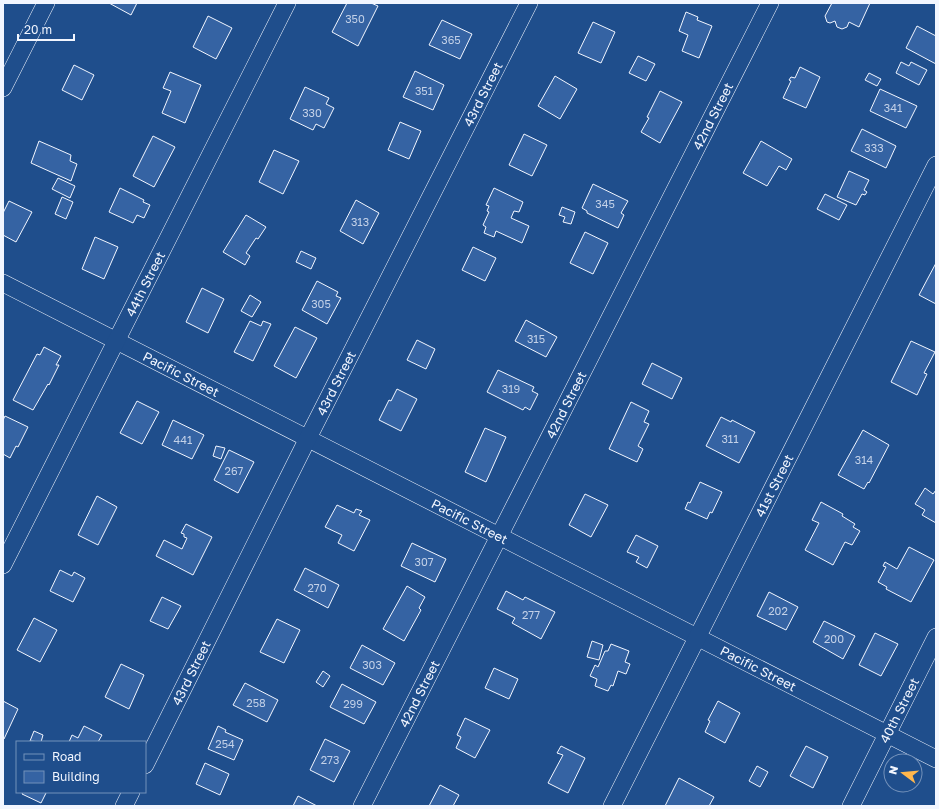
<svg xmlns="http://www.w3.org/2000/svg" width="939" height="809" font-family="'Golos Text',sans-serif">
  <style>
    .building { fill: #3563a3; stroke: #f2f6ff }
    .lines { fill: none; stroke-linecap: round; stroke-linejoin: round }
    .street-casing { stroke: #f2f6ff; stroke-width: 18 }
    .street { stroke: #1f4e8c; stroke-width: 17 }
    .labels { text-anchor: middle; stroke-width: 3; stroke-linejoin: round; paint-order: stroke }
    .number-label { font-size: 11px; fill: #c3d1e8 }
    .street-label { font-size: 13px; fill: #f2f6ff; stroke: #1f4e8c }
  </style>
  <rect width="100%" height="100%" fill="#1f4e8c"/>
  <path class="building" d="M109,3H137L131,15Z
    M347,3H371L378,6L358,46L332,32Z
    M832,3H870L859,27L849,22L847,27L842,29L837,27L835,21L830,23L827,22L825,16Z
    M686,12L698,17L697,20L712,26L699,58L682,51L688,35L679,31Z
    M208,16L232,28L216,59L193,47Z
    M442,20L472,34L460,59L429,45Z
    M593,22L615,32L601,63L578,53Z
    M917,26L936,36V64L906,48Z
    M638,56L655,64L646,81L629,73Z
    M901,62L909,66L911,62L927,70L919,85L896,73Z
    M74,65L94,75L82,100L62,90Z
    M800,67L820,77L806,108L783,98L791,81L789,80L791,77L795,78Z
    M415,71L444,85L433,110L403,97Z
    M170,72L201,85L185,123L162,113L171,91L163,88Z
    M869,73L881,79L877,86L865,80Z
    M555,76L577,89L560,119L538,106Z
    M305,87L329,98L326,104L334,108L324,128L316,124L313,130L290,119Z
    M880,89L917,106L906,128L870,111Z
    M660,91L682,102L660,143L641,132L649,118L647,117Z
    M400,122L421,131L409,159L388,150Z
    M862,129L896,146L886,168L851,151Z
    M524,134L547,145L532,176L509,165Z
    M153,136L175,147L154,187L133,176Z
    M39,141L71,155L70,161L77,164L71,181L31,163Z
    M761,141L792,159L786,170L779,166L767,186L743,173Z
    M274,150L299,161L283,194L259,182Z
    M849,171L869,180L864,190L867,192L865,195L862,194L856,205L837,197Z
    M58,178L75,186L70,198L52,189Z
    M593,184L628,201L621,213L624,215L618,228L587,213V211L582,208Z
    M120,188L144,200L143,202L150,205L144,218L137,215L133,223L109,212Z
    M494,188L523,202L519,212L514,211L511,218L529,226L522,243L496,231L494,237L484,233L486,227L483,225L489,212L487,211L489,206L486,205Z
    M825,194L847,205L839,220L817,209Z
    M62,197L73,202L66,219L55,214Z
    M356,200L379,213L363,244L340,231Z
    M9,201L32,212L16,242L3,235V213Z
    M562,207L575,212L571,224L563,222L565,217L559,215Z
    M246,215L266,227L258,239L256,238L246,253L250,256L245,265L223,252Z
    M585,232L608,243L593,274L570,263Z
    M95,237L118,247L104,279L82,269Z
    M473,247L496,258L485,281L462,270Z
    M301,251L316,258L311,269L296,262Z
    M936,263V304L919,295Z
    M317,281L338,292L336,296L341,298L327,324L302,310Z
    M202,288L224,299L208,333L186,322Z
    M250,295L261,302L252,317L241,311Z
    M526,320L557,337L546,357L515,341Z
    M250,321L261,326L263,321L271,324L253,361L234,352Z
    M295,327L317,338L296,378L274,366Z
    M417,340L435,349L426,369L407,360Z
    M911,341L935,352L924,373L927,374L917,395L891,382Z
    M44,347L61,356L56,365H59L49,385L48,384L33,410L13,400L37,354L40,355Z
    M652,363L682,378L672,399L642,384Z
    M498,370L534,387L532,391L538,394L530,410L525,407L523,410L487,392Z
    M397,389L417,399L401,431L379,420L389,400L391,401Z
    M137,401L159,412L142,444L120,433Z
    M631,402L649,411L644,422L649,424L638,446L643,449L637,462L609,449Z
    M5,416L28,427L18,447L16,446L10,458L3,454V420Z
    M721,417L731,422L732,420L755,432L739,463L706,446Z
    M173,420L204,435L192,459L162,445Z
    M485,428L506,437L486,482L465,472Z
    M863,430L889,445L869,483L868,482L864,489L838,475Z
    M216,446L225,448L221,459L213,456Z
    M229,450L254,462L238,493L214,480Z
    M700,482L722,492L712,513L710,512L707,519L685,509L688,502L690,503Z
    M925,488L933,494L936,490V523L922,515L925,510L915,504Z
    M585,494L608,505L591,537L569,525Z
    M97,496L117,507L98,545L78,535Z
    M821,502L843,514L842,516L855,524L853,527L860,531L852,545L845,542L833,565L805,550L819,523L812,520Z
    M337,505L354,513L356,509L362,511L359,515L370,520L354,551L338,543L342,535L325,527Z
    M186,524L212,537L193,575L156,556L164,540L182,549L187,538L184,537V534L181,533Z
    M636,535L658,546L647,568L636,562L639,557L627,552Z
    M412,543L446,559L435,582L401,566Z
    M909,547L934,560L911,602L886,589L887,587L878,582L886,567L883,566L885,562L897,569Z
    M305,568L339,585L328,608L294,590Z
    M60,570L72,576L74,572L85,578L73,602L50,591Z
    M407,586L425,597L419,608L421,610L404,641L383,629Z
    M506,591L523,600L525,597L555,612L541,639L512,623L515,618L497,609Z
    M769,592L798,607L786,630L757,616Z
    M162,597L181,606L168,629L150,621Z
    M34,618L57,630L40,662L17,650Z
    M277,619L300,630L284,663L260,652Z
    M824,621L855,636L843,659L813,642Z
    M875,633L898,644L881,676L859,665Z
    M592,641L603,645L599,660L587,657Z
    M611,644L629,651L625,662L630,664L626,674L618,671L613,686L611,685L608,691L595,686L597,679L590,676L595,665L598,667L605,651H608Z
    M362,645L395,663L383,685L350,668Z
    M121,664L144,675L129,709L105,697Z
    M494,668L518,679L509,699L485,688Z
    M323,671L330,676L323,687L316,682Z
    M245,683L278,700L267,722L233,705Z
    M342,684L376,702L364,724L330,707Z
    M3,701L18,709L4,739H3Z
    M718,701L740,713L725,743L705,732L710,721L708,720Z
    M465,718L490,730L475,758L456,748L461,737L457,735Z
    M84,726L102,735L98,742H69L72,735L78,738Z
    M218,726L226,730L225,732L243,740L234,760L208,749Z
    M34,731L43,735L41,742L30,741Z
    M325,739L350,751L334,782L310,770Z
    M561,746L585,758L568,793L548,783L563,755L557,753Z
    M806,746L828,757L813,788L790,776Z
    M205,763L229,774L220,795L196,784Z
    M757,766L768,772L760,787L749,781Z
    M679,778L714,797L709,806H665Z
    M440,785L459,795L453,806H429Z
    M23,792H44L46,793L41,803L22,794Z
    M298,796L317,806H293Z"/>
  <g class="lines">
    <defs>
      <g id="street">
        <path d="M3,88L46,3"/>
        <path id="s1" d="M3,283L936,759"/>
        <path id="s2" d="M3,565L287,3"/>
        <path id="s3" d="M145,765L308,438L529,3"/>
        <path d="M124,806L131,792"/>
        <path id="s4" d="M362,806L770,3"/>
        <path id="s5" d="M612,806L936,165"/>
        <path id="s6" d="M851,806L936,637"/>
      </g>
    </defs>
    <use href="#street" class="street-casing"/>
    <use href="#street" class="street"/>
  </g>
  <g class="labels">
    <g class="number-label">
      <text x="355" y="23">350</text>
      <text x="451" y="44">365</text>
      <text x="424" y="95">351</text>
      <text x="893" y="112">341</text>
      <text x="312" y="117">330</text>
      <text x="874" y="152">333</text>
      <text x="605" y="208">345</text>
      <text x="360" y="226">313</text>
      <text x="321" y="308">305</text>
      <text x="536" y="343">315</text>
      <text x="511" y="393">319</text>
      <text x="730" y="443">311</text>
      <text x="183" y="444">441</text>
      <text x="864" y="464">314</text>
      <text x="234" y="475">267</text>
      <text x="424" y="566">307</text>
      <text x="317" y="592">270</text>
      <text x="778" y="615">202</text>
      <text x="531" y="619">277</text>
      <text x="834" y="643">200</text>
      <text x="372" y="669">303</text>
      <text x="256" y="707">258</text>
      <text x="353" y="708">299</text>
      <text x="225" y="748">254</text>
      <text x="330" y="764">273</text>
    </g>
    <g class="street-label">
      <text dy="5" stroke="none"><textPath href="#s3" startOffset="751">43rd Street</textPath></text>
      <text dy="5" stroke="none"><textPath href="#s4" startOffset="774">42nd Street</textPath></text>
      <text dy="5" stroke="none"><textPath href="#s2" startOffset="315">44th Street</textPath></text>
      <text dy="5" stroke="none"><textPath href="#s1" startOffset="200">Pacific Street</textPath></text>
      <text dy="5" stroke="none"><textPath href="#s3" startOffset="427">43rd Street</textPath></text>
      <text dy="5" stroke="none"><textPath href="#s4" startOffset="450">42nd Street</textPath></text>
      <text dy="5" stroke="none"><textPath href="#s5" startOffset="359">41st Street</textPath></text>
      <text dy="5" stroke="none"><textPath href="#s1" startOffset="524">Pacific Street</textPath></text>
      <text dy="5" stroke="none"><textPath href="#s1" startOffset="848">Pacific Street</textPath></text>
      <text dy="5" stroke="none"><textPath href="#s3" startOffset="103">43rd Street</textPath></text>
      <text dy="5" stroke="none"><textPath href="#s4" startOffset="126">42nd Street</textPath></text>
      <text dy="5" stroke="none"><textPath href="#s6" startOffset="107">40th Street</textPath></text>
    </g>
  </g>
  <rect width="939" height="809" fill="none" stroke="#f2f6ff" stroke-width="8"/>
  <rect x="16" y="741" width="130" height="52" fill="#1f4e8c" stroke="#7391ba"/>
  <rect x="24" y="754" width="20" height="6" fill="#1f4e8c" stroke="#7391ba"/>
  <text x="52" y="761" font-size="12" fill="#f2f6ff">Road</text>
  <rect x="24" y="771" width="20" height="12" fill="#3563a3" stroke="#7391ba"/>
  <text x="52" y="781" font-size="12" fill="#f2f6ff">Building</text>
  <g transform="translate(903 773) rotate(286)"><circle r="19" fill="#1f4e8c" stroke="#7391ba"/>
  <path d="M0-3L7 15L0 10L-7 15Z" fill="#ffb74d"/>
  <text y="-6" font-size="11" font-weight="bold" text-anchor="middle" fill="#f2f6ff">N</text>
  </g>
  <path d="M18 34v6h56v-6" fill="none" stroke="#f2f6ff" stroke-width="2"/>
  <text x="24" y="34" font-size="12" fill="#f2f6ff" stroke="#1f4e8c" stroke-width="3" paint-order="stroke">20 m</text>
</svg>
